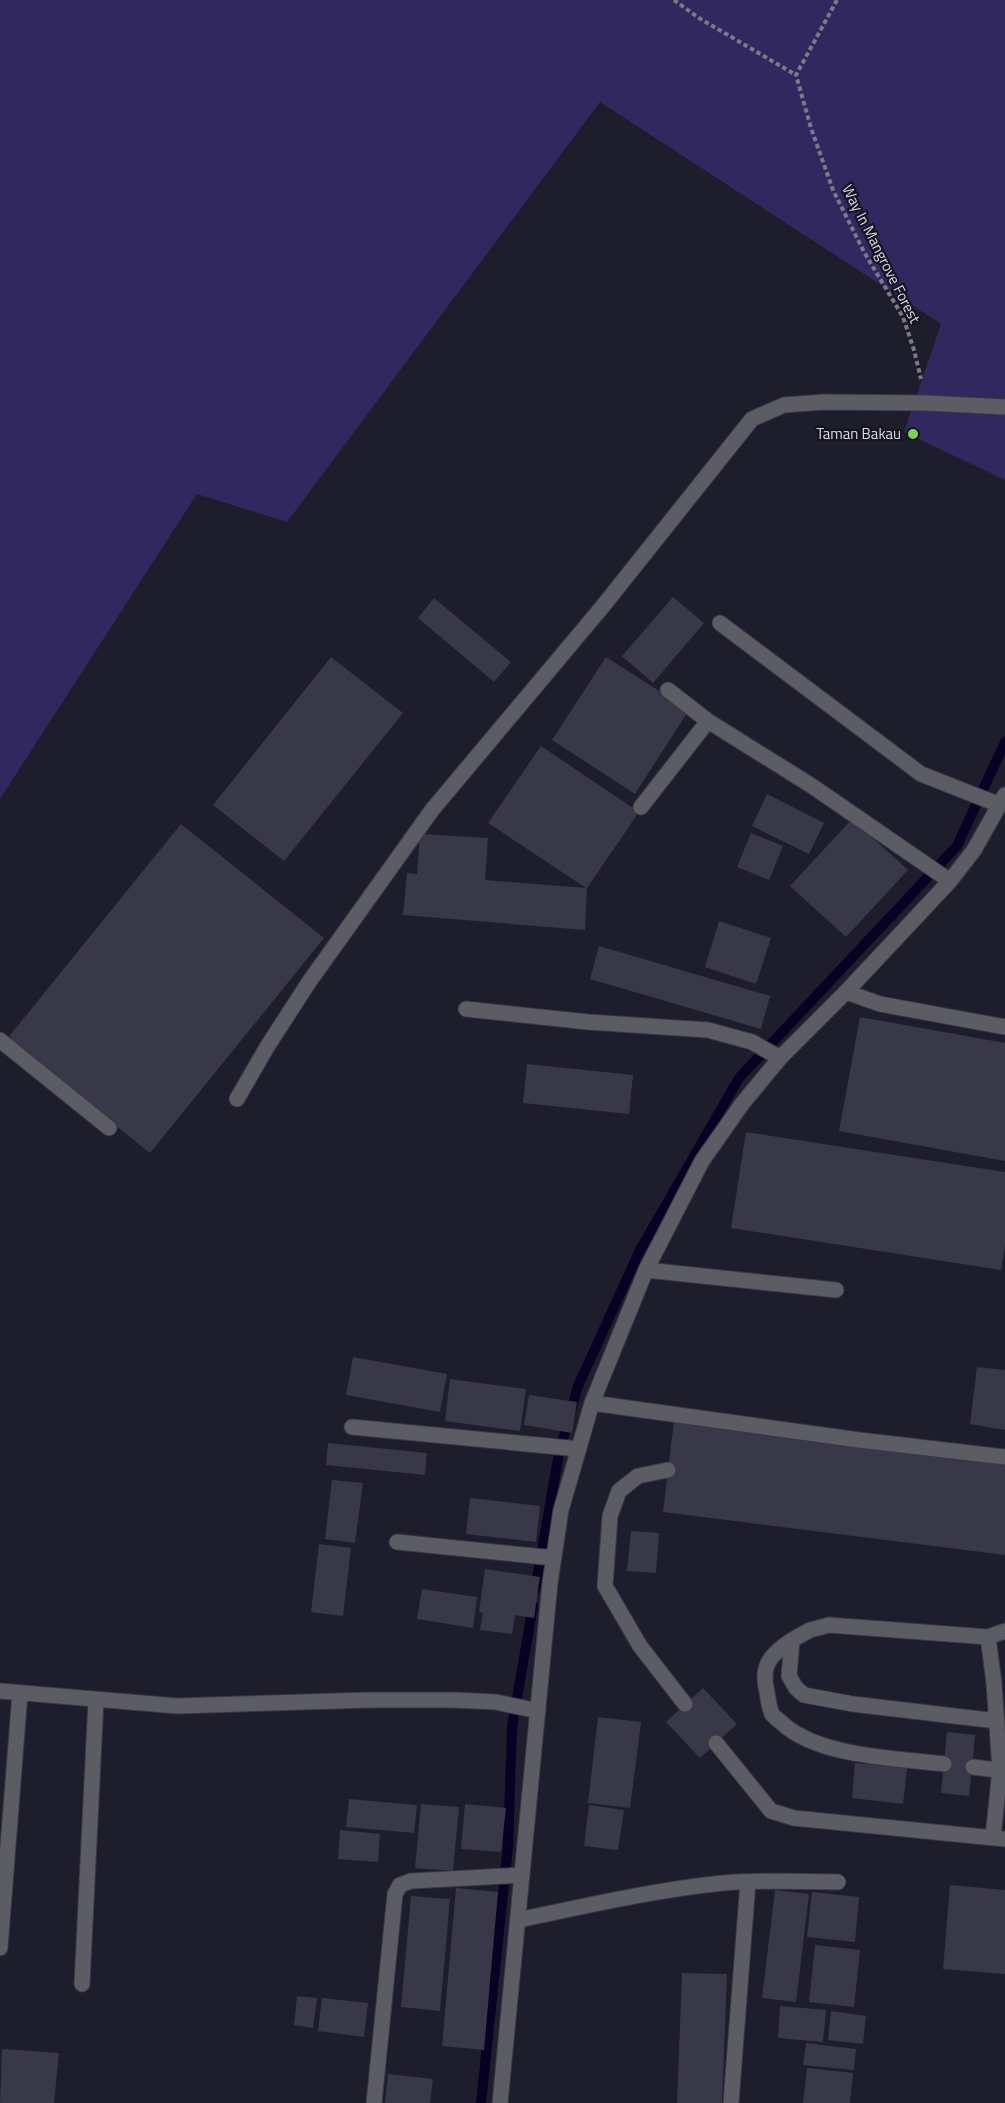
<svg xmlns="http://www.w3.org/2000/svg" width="1005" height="2103" font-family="'Titillium Web',sans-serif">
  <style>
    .green { fill: #30285e }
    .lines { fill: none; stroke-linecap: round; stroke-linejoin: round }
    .stream { stroke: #080124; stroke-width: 10 }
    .building { fill: #393849 }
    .lane-casing { stroke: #393846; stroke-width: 17 }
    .street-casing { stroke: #393846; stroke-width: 17 }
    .path { stroke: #7b7b87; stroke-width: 4; stroke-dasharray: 4.5 3; stroke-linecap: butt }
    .lane { stroke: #5c5c64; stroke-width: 15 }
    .street { stroke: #5c5c64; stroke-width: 15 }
    .poi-dot { fill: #7dd154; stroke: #151422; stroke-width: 2 }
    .labels { text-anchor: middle; stroke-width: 4.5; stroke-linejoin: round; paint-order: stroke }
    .street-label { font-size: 15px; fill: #dddde7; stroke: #151422 }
    .poi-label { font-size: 15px; fill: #dddde7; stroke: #151422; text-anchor: end }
  </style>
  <rect width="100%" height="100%" fill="#1e1d2c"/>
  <path class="green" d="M0,0H1005V480L904,432L941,324L600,102L287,522L197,494L0,799Z"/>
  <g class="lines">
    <path class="stream" d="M535,1590L559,1453L578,1386L640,1250L739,1078L957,846L1005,742
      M481,2103L508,1846L512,1727L533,1606"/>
  </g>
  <path class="building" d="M673,597L704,623L653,683L622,656Z
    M434,598L511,662L494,682L418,618Z
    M331,657L403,713L284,861L213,805Z
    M606,657L689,710L635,794L552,740Z
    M541,746L639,812L587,888L585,930L403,915L407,873L417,874L420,834L488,838L485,880L586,888L488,823Z
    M767,794L824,823L809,854L752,826Z
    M852,819L908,870L846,937L790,886Z
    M181,824L324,938L150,1153L7,1039Z
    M751,833L783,846L769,880L737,867Z
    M719,921L771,938L756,984L705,967Z
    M599,946L770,996L761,1029L590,979Z
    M860,1017L1005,1043V1161L839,1131Z
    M527,1064L633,1075L629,1114L523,1103Z
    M746,1132L1005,1172V1246L1001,1270L731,1228Z
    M353,1357L447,1374L440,1412L346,1395Z
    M977,1367L1005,1370V1430L970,1424Z
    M450,1379L526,1389L520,1431L445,1421Z
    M529,1395L577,1402L572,1433L524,1425Z
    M674,1421L1005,1462V1555L663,1512Z
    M328,1443L427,1453L425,1475L326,1465Z
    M332,1480L363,1483L355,1543L325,1539Z
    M470,1498L540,1506L536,1542L466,1534Z
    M631,1531L659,1533L656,1573L627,1571Z
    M319,1544L351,1548L343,1616L311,1612Z
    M485,1569L540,1577L534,1618L515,1615L512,1634L480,1630L483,1613L479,1612Z
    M422,1589L477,1597L473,1628L417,1619Z
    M703,1688L737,1724L700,1758L666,1722Z
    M598,1717L641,1722L630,1808L588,1803Z
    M947,1732L975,1735L969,1796L941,1793Z
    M855,1763L907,1768L903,1804L852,1798Z
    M349,1799L417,1805L414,1833L346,1827Z
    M421,1804L459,1807L453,1871L415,1868Z
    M465,1804L506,1808L501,1852L461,1849Z
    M589,1805L624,1810L618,1850L584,1846Z
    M340,1830L380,1834L378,1862L338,1859Z
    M950,1885L1005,1890V1974L943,1969Z
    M456,1888L498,1892L484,2050L442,2046Z
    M775,1890L809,1894L796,2002L762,1998Z
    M812,1892L859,1897L855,1942L807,1937Z
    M411,1896L450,1899L440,2011L401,2007Z
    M815,1945L860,1950L854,2007L809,2002Z
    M682,1973L727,1974L722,2103H677Z
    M297,1996L317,1998L313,2028L294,2025Z
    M322,1998L368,2003L364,2037L318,2031Z
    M780,2006L826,2010L823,2042L778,2038Z
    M831,2011L866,2016L863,2044L828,2040Z
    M806,2043L856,2049L854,2070L803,2065Z
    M2,2049L59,2053L54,2103H0Z
    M807,2068L853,2073L850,2103H803Z
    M388,2074L433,2079L430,2103H385Z"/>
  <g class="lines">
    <defs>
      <path id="lane" d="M466,1009L588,1022L708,1030L752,1042L780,1058
        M0,1040L109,1128
        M237,1099L267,1047L309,982L432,810L603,606L752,419L784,405L824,402L926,403L1005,407
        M646,1270L836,1290
        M668,1470L638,1476L619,1491L610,1516L605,1586L640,1646L685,1704
        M988,1637L994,1683L1000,1770L993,1837
        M792,1640C771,1654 760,1665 767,1692C768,1698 769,1708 772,1714C774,1717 780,1721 782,1723C818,1757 897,1758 944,1764
        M997,1721L853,1704L804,1695L796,1688L789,1676L792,1640L810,1630L829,1625L988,1637L1005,1631
        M716,1743L771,1811L794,1818L1005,1839
        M973,1767L1005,1771"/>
      <path id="street" d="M720,623L921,774L1000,805
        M668,690L708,721L812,786L950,881
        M641,807L708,721
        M846,992L880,1004L1005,1027
        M592,1403L859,1440L1005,1457
        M352,1427L579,1449
        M397,1542L554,1558
        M0,1691L177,1706L371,1700H453L496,1702L538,1711
        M518,1920C586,1906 654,1890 723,1883C762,1880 800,1881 838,1882
        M0,1948L20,1693
        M82,1984L96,1700
        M374,2103L395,1894L400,1885L411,1881L522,1875
        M500,2103L550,1583L561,1510L592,1403L646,1270L702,1161L742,1104L780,1058L846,992L950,881L974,850L1005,795
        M731,2103L748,1882"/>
    </defs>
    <use href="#lane" class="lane-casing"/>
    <use href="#street" class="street-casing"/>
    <path class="path" d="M674,0L699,18L796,75
      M837,0L796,75L811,128L833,190L864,252L903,317L914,350L921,379"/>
    <use href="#lane" class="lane"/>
    <use href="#street" class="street"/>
  </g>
  <circle class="poi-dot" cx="913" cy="434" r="6"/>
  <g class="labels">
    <g class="street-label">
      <text transform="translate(881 254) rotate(63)" y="5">Way In Mangrove Forest</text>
    </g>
    <g class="poi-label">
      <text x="901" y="439">Taman Bakau</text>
    </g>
  </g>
</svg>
